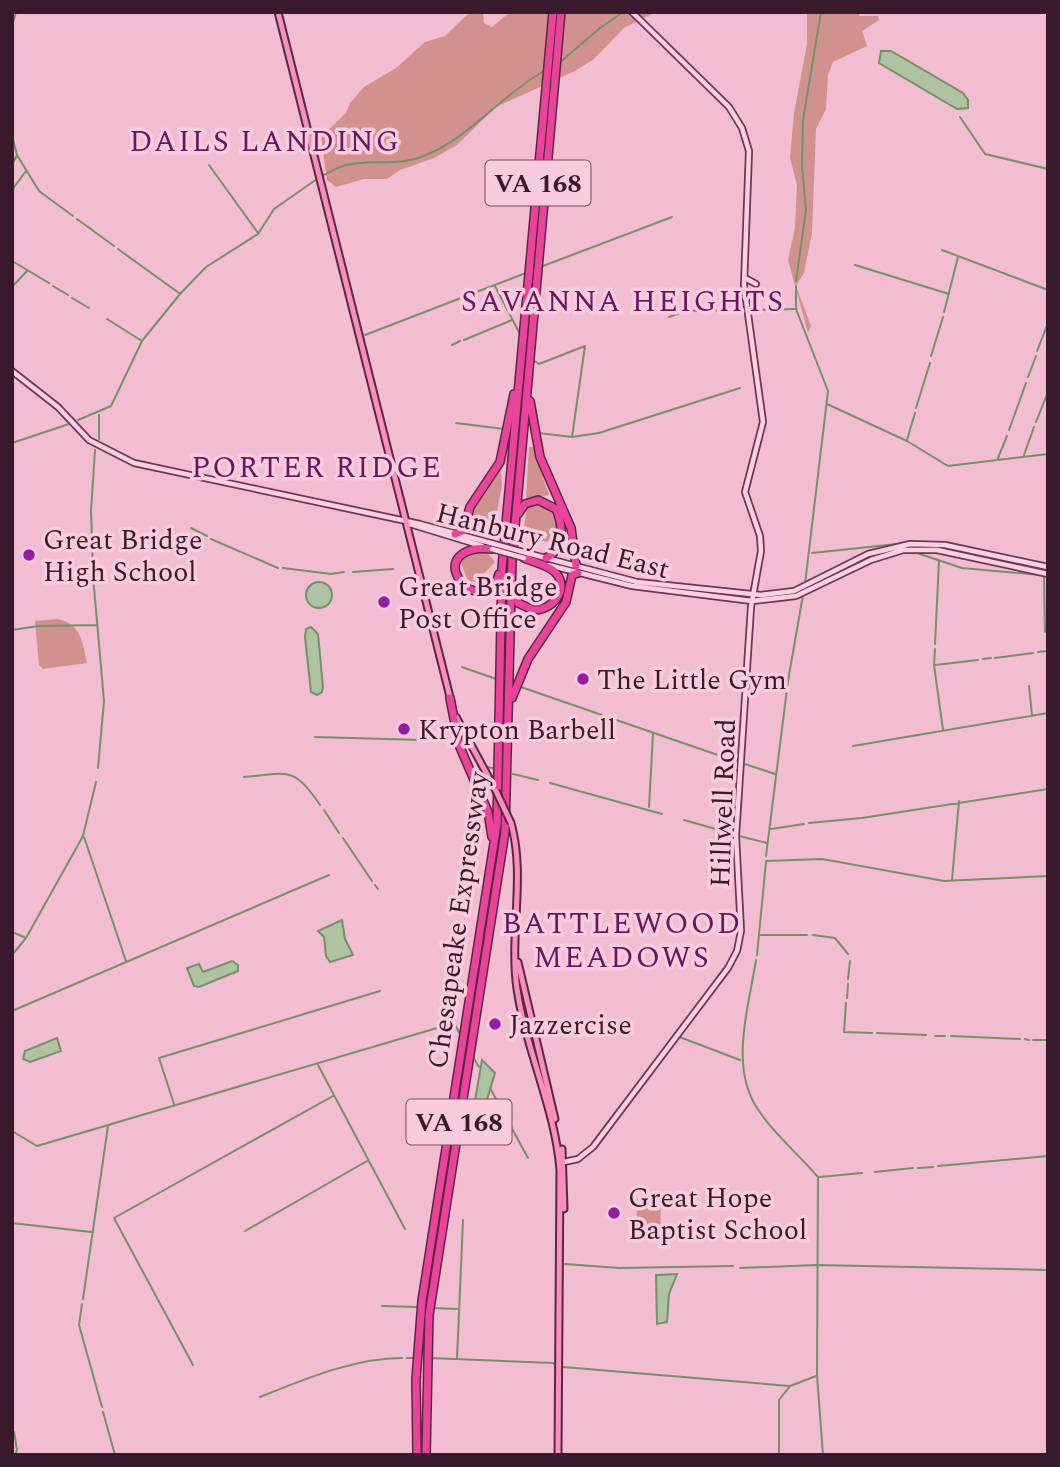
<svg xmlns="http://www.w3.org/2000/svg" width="1060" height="1467" font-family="Spectral,serif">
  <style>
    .green { fill: #d1928f }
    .water { fill: #adc3a1; stroke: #759167; stroke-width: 2 }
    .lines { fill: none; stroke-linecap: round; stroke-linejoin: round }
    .stream { stroke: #759167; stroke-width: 2 }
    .secondary-casing { stroke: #6d3756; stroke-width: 8 }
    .primary-casing { stroke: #582946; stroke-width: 9 }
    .highway-casing { stroke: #582946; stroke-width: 10 }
    .secondary { stroke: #fcd0e1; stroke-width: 4.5 }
    .primary { stroke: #fa8fb9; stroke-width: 5 }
    .highway { stroke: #eb439a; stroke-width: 7 }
    .secondary-bridge-casing { stroke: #6d3756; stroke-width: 8; stroke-linecap: butt }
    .primary-bridge-casing { stroke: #582946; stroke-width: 9; stroke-linecap: butt }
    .secondary-bridge { stroke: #fcd0e1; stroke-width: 4.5 }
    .primary-bridge { stroke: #fa8fb9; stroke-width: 5 }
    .poi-dot { fill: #951ea0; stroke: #f9ccdd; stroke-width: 2.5 }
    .labels { text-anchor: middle; stroke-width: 7; stroke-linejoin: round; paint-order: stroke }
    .shield { fill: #f9ccdd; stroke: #734f61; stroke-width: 2 }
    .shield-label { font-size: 26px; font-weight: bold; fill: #391a2c }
    .poi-label { font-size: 28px; fill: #391a2c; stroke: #f9ccdd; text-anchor: start }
    .street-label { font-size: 28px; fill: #391a2c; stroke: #f9ccdd }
    .neighbourhood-label { font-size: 30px; letter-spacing: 2px; fill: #6a155f; stroke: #f9ccdd }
  </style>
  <rect width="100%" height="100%" fill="#f2bcd1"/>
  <path class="green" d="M510,12H656L624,28L594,59L575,71L496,107L457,145L434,158L400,170L387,179H364L336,187L327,180L321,137L346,113L350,103L364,87L396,68L425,42L445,36L469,13H483L484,23L492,27Z
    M803,12H859V16H878L879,20L862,31L867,46L833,62L828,75L826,109L816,129L812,233L804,273L796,286L811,326L808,333L788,260L795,228L797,185L790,158L794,113L807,44V15Z
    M529,447H533L549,495L526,498Z
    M501,470L502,485L494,527L479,525L472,513Z
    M541,503L548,505L557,524L554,539L546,542L523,533L527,508Z
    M470,551H486L495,562L476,582L468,581L461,563Z
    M57,619C81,623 83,643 87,663L43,669L39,665L35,621Z
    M637,1198H661L660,1239L636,1238Z"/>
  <path class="water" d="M881,51H891L963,93L968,100V108L957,109L879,63Z
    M306 595a13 13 0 1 1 26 0a13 13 0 1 1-26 0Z
    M311,627L318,634L323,687L322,692L317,695L311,692L305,637L306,629Z
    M342,920L345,939L353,955L330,962L326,956L324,937L318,931Z
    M232,961L238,965V971L199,987L194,986L187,968L199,964L203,972Z
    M57,1038L61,1051L30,1062L23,1059L25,1051Z
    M482,1060L495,1073L485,1106L474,1107Z
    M677,1274L669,1294L667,1322L657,1324L656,1275Z"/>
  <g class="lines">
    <path class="stream" d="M12,26L16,12
      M559,63L600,28L623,12
      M960,117L985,154L1048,169
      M12,136L17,155L12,165
      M17,155L39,191L73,216
      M209,165L258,233
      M322,176C330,172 338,167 346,165C370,159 397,166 421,157C468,140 501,95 544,71
      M12,190L26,171
      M77,219L114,246
      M118,249L179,293
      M942,250L1048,290
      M12,261L49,283
      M855,265L949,294
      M543,266L672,217
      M796,281L806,210L802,167L803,120L821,12
      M53,286L68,295
      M495,286L520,334
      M796,286V309L828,391L805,584
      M12,287L27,271
      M72,298L89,308
      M749,310L795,309
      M944,312L958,257
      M669,317L685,311L744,310
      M107,319L142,341
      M365,335L526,273
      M464,340L512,320
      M452,345L460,341
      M1037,351L1048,323
      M931,356L943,317
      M533,360L539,364L585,346L572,437
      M1028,377L1036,356
      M827,404L907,441L948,466L1048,454
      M916,408L930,363
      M78,420L111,406L142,341L180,294L206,267L258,234L274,209L317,179
      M1036,422L1048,392
      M456,423L504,429
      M1009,430L1026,383
      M539,433L572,437L599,433L740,388
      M99,439V415
      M907,440L915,413
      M12,443L69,424
      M1024,455L1034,427
      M998,458L1007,436
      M191,528L207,536
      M211,539L278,568
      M914,552L962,568L1042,575
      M812,553L897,544
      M283,568L331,574L344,572
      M93,571L91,511L95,450
      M353,572L393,569
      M93,576L104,701L98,768
      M1044,576L1045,632
      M12,630L39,626L97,625
      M935,644L939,561
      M935,649L934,665L943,730
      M1038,652L1048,651
      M995,658L1033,653
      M983,659L991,658
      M935,665L978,660
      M462,667L496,679
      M518,686L738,762
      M1029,686L1032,715
      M315,737L422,740
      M853,746L1048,713
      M745,764L775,774
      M484,766L496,769
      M513,774L538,780
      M244,777C288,773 294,766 320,805
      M550,783L662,814
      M649,807L653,734
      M324,810L339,833
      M684,820L733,834
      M809,823L862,818L1048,789
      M771,829L804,824
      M739,836L767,843
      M84,837L126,961
      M343,838L372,881
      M766,856L788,681L803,595
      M766,861L822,859L944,881L1048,876
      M952,880L959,801
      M375,885L378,889
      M12,932L24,937
      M761,935H807
      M813,935L835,938L848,954
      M12,955L26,938L83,836L96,782
      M757,955L766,862
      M756,960C749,1005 731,1061 754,1103C768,1128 799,1155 818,1177L817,1375L823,1455
      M848,979L850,961
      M847,998L848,984
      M846,1003L844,1032L872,1033
      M12,1011L329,875
      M877,1033L926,1035
      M677,1036L740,1060
      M935,1036H945
      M951,1036L1020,1039
      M1025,1039L1029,1040
      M1033,1040H1048
      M473,1057L479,1067
      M318,1065L405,1229
      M490,1088L528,1158
      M174,1104L159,1058L380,991
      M12,1131L37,1146L454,1023L460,1034
      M938,1166L1048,1156
      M918,1168L933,1167
      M875,1172L913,1168
      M819,1177L862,1173
      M12,1223L91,1232
      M245,1231L367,1161
      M565,1264L619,1268L733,1266
      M740,1268L816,1265L1048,1270
      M83,1299L108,1126
      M82,1304L79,1325L102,1407
      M382,1306L417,1307
      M433,1308L457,1309
      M407,1358H413
      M430,1358L553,1363L556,1366
      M457,1359L463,1220
      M193,1365L114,1218L333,1096
      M563,1367L790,1386
      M260,1397C305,1379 354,1358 402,1358
      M103,1412L115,1455
      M14,1432L17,1450L15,1455
      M779,1455V1400L790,1386L816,1376"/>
    <defs>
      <path id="secondary" d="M745,278L756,284
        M12,371L58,407L89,440L134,463L420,524L491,543
        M410,524L482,546
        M527,553L637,582L761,595L794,591L868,554L910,544L945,545L1048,567
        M548,565L632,586L752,601L796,596L871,560L903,550H937L1048,574
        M564,1162L578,1159L593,1147L728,968L737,951L741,931L736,836L751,607L761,551L760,536L745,492L763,422L744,285L749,151L742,128L729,107L632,12"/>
      <path id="primary" d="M278,12L451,701
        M456,717L496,791
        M511,823C526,876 509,934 517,989C526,1051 555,1108 560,1170L558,1455
        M518,962L555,1119
        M562,1149L564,1209"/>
      <path id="highway" d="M530,401L540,457L571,528L576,566
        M518,514L525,504L538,500L556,509C563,525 565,549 546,558
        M455,534L464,530L470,507L500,462L514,394
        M492,549C463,545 441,562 466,588C481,595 495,590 499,574
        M513,586L518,603L533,610C552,611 571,589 555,572C548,565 533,562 524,558
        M450,698L459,745L488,812L492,837
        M512,698L528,659L566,602L572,575L578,573
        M417,1455L416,1379L422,1301L497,824L502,568L553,12
        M426,1455L429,1315L505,832L512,559L561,12"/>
    </defs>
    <use href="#secondary" class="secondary-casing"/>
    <use href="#primary" class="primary-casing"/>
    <use href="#highway" class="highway-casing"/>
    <use href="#secondary" class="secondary"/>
    <use href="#primary" class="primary"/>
    <use href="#highway" class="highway"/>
    <defs>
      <path id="secondary-bridge" d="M491,543L527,553
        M492,549L524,558"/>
      <path id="primary-bridge" d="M496,791L511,823"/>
    </defs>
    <use href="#secondary-bridge" class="secondary-bridge-casing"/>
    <use href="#primary-bridge" class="primary-bridge-casing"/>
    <use href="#secondary-bridge" class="secondary-bridge"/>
    <use href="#primary-bridge" class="primary-bridge"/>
  </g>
  <g class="poi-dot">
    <circle cx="29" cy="555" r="7"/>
    <circle cx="384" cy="602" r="7"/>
    <circle cx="583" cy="679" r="7"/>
    <circle cx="404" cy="729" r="7"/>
    <circle cx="495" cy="1024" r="7"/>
    <circle cx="614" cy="1213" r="7"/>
  </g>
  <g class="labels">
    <g class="shield">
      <rect x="485.5" y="160.5" width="105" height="45" rx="5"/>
      <rect x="406.5" y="1099.5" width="105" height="45" rx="5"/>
    </g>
    <g class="shield-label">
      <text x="538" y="192">VA 168</text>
      <text x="459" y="1131">VA 168</text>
    </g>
    <g class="poi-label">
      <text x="43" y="549">Great Bridge<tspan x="43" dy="32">High School</tspan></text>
      <text x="398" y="596">Great Bridge<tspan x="398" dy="32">Post Office</tspan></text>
      <text x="597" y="689">The Little Gym</text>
      <text x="418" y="739">Krypton Barbell</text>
      <text x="509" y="1034">Jazzercise</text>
      <text x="628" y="1207">Great Hope<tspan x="628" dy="32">Baptist School</tspan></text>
    </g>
    <g class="street-label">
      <text transform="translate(553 540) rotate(14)" y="10">Hanbury Road East</text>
      <text transform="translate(722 803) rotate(-88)" y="10">Hillwell Road</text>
      <text transform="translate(457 920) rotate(-82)" y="10">Chesapeake Expressway</text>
    </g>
    <g class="neighbourhood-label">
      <text x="265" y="151">DAILS LANDING</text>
      <text x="623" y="311">SAVANNA HEIGHTS</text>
      <text x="317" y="477">PORTER RIDGE</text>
      <text x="622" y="933">BATTLEWOOD<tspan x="622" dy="34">MEADOWS</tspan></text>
    </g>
  </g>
  <rect width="1060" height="1467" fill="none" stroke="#391a2c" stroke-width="28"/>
</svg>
